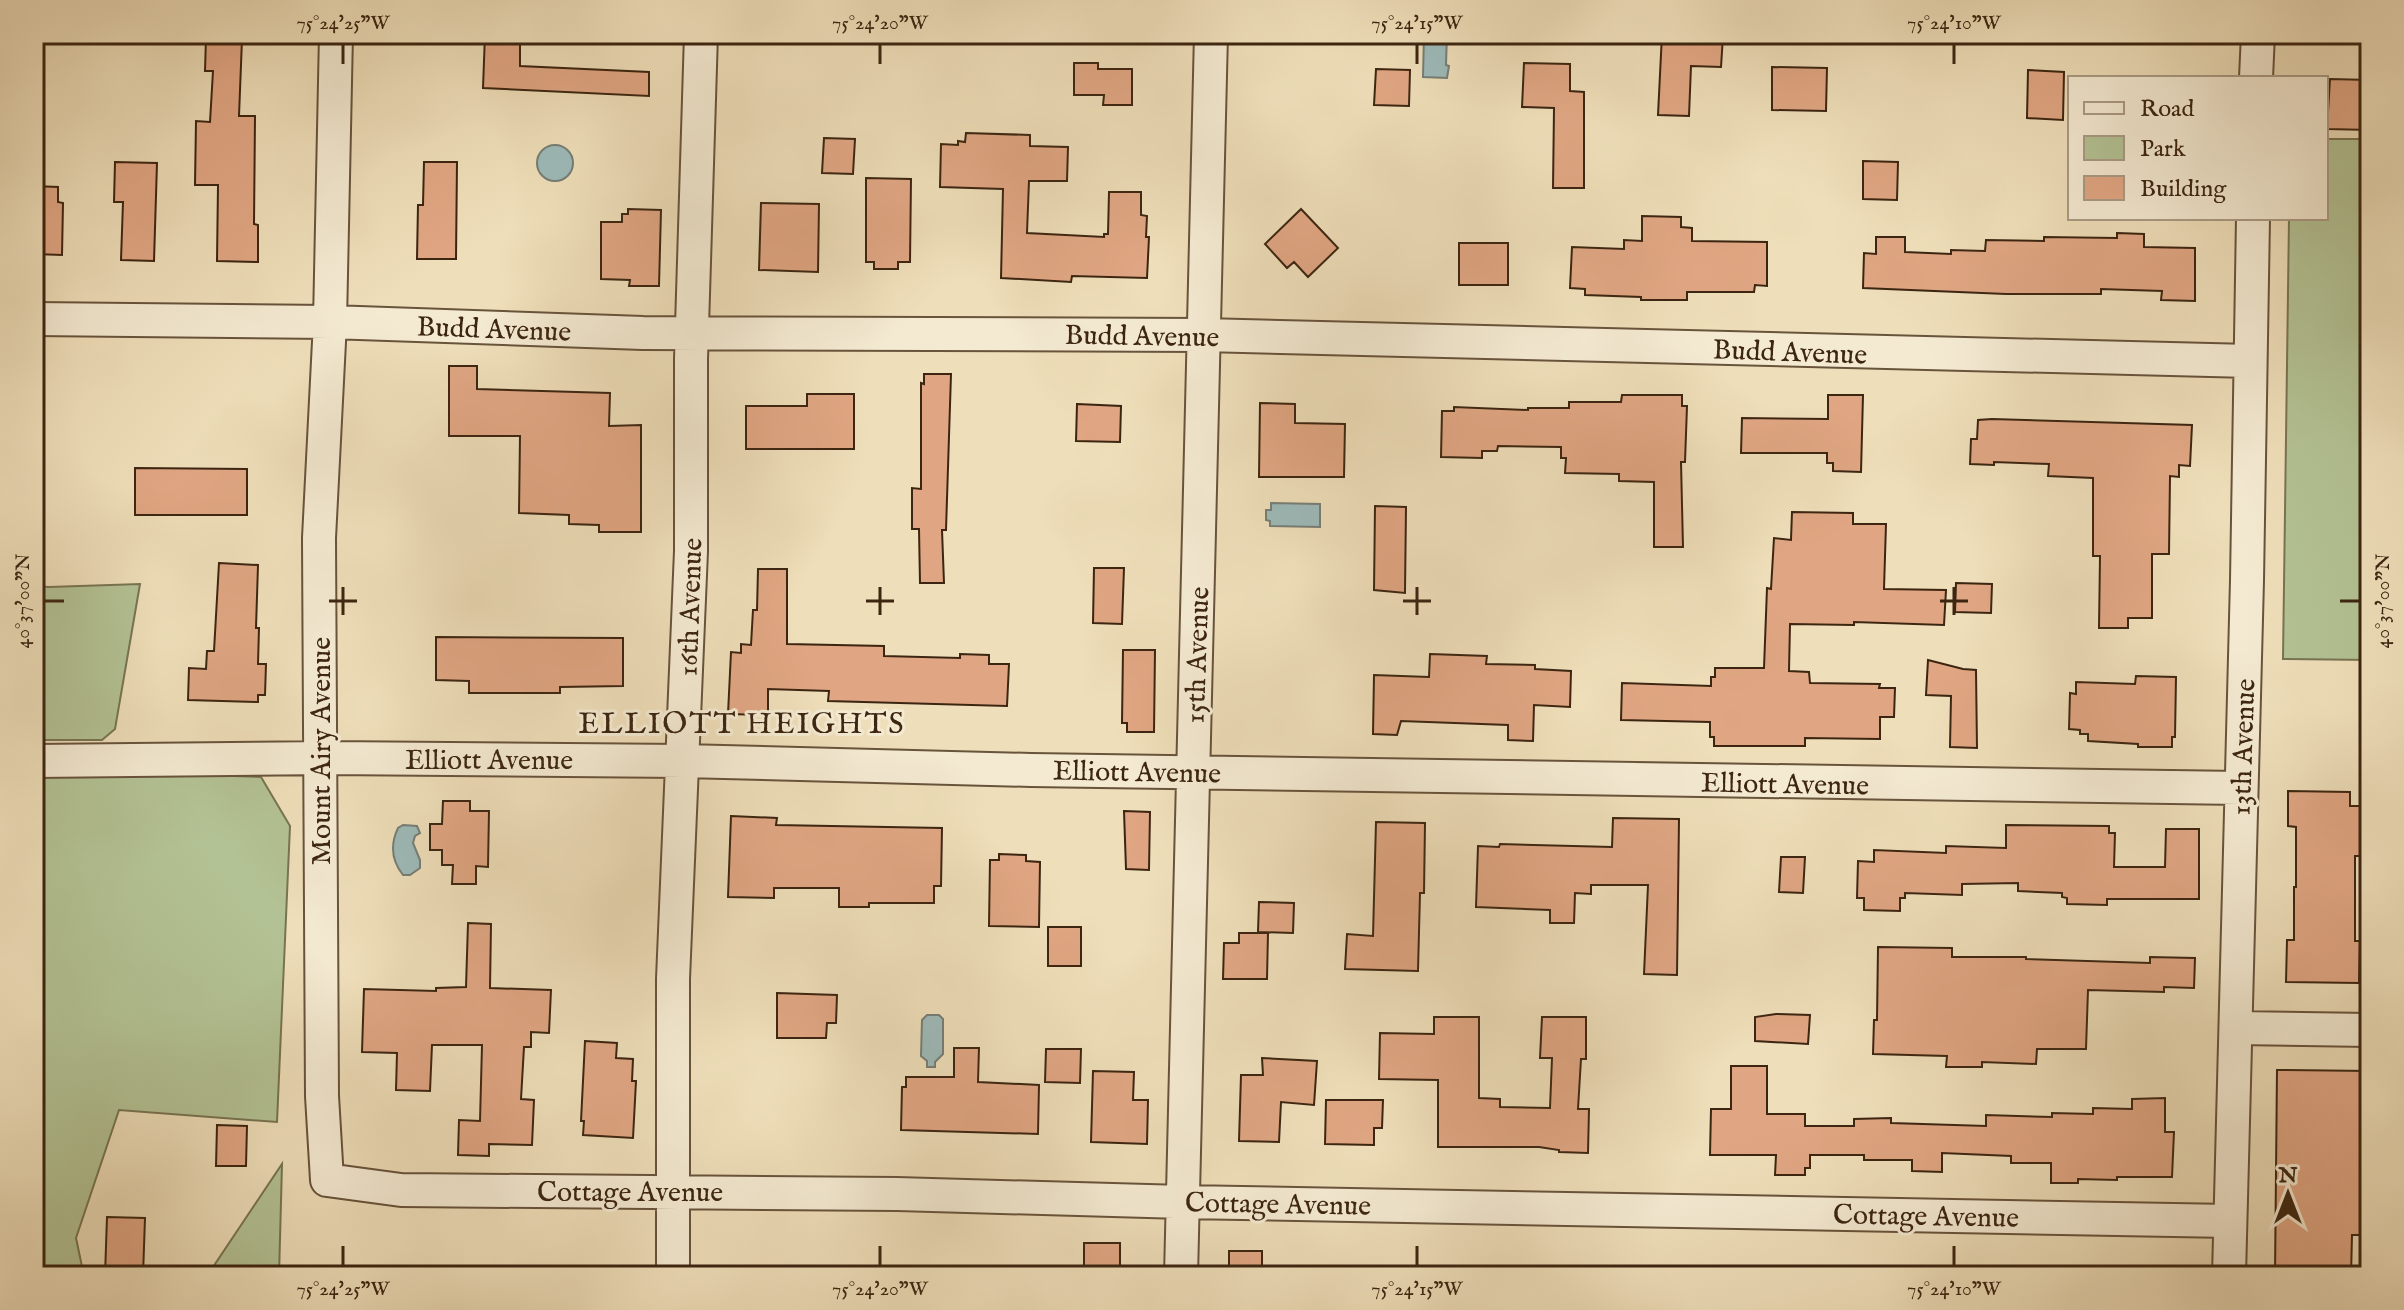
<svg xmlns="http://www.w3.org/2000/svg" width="2404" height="1310" font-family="'IM FELL English',serif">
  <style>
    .green { fill: #b3c294; stroke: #787452; stroke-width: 2 }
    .water { fill: #9dbab9; stroke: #767e76; stroke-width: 2 }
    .building { fill: #e0a683; stroke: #3c2511; stroke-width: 2 }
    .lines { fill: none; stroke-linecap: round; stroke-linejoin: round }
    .minor-casing { stroke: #68533b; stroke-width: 36 }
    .minor { stroke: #f4ead2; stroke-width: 32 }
    .ticks { fill: none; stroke: #3c2511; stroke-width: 3 }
    .labels { text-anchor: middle; stroke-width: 6; stroke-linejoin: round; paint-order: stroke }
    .street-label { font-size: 28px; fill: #3c2511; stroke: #f4ead2 }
    .neighbourhood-label { font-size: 30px; letter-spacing: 2px; fill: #3c2511; stroke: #f4ead2 }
    .neatline { fill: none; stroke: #3c2511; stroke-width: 3 }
    .ticks-label { font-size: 20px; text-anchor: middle; fill: #3c2511 }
  </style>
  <rect width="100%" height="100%" fill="#eedeb9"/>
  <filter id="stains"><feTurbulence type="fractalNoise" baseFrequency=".0025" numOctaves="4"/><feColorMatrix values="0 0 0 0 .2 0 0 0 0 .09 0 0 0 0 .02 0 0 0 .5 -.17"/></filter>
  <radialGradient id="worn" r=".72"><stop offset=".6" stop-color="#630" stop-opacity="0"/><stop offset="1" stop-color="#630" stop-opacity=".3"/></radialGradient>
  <path class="green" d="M2326,139H2370V660L2283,659L2289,218H2326Z
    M140,584L115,729L102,740H34V586L49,587Z
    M34,769L261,777L290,826L277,1122L119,1110L76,1238L84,1276H34Z
    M282,1164L279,1276H207Z"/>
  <path class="water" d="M1424,34H1447L1446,65L1449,66L1447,78L1423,77Z
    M537 163a18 18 0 1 1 36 0a18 18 0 1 1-36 0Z
    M1271,503L1320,504V527L1270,526V521L1266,520V510H1271Z
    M403,825L417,826L420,833L415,836L413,843L420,860V868L410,875H403C391,860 390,845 398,828Z
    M927,1015H939L943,1019V1054L935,1062V1067H927V1061L921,1056L922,1020Z"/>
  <path class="building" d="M485,34H520V66L649,72V96L483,88Z
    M1662,34L1723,36L1721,67L1691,66L1689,116L1658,115Z
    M206,37L242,39L239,116H255L254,224L258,225V262L217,261L218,185H195L196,121L210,122L213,71H205Z
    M1074,63H1098V69H1132V105H1103L1104,95H1074Z
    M1524,63L1570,64V91L1584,92V188H1553L1554,108L1522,107Z
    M1772,67L1827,68L1826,111L1772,110Z
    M1376,69L1410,70L1409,106L1374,105Z
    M2028,70L2064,72L2063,120L2027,118Z
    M2330,79L2370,80V130L2327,129Z
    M966,133L1030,135V146L1068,147L1067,181H1029L1027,233L1104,237V234H1108L1109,192H1141V215L1147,216L1146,237H1149L1147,278L1072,276L1071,282L1001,278L1003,189L940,187L941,144L958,145V141L965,142Z
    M824,138L855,139L853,174L822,173Z
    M1863,161L1898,162L1897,200L1863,199Z
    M115,162L157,163L154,261L121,260L123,202H114Z
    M424,162H457L456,259H417L418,205H423Z
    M866,178L911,179L910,262H898V269H874V262H866Z
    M34,186L58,187V202L63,203L62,255L34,254Z
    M761,203L819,204L818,272L759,270Z
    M628,209L661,210L659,286H629L630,280L601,279V222H622V214H628Z
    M1301,209L1338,248L1308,277L1294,262L1287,268L1265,244Z
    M1642,216L1681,217V227L1692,228V241L1767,242V286L1755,285L1754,292H1687V300H1641V297L1585,295V289L1570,288L1572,247L1624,249V240L1642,241Z
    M2117,233L2144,234V247L2195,248V301L2161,300L2162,291L2101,289V294H2006L1863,288L1864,253L1876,254V237H1905V252L1951,254V250L1985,251L1986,240L2044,241V237L2117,238Z
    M1459,243H1508V285H1459Z
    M449,366H477V389L610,393L609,426L641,425V532H599V525L569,524V515L519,513L520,436H449Z
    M924,374H951L946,530H942L944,583H920L919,529H912V488L921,489V383L924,384Z
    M807,394H854V449H746V406H807Z
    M1622,395H1682V406H1687L1685,462H1681L1683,547H1654V482L1619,481V474L1565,473L1566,458H1561V447L1498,446L1497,451H1482V458L1441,457L1442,411H1454V407L1528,410V408H1569V402H1621Z
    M1828,395H1863L1861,472L1833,471V463H1827V453H1741L1742,418L1828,419Z
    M1260,403L1295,404V423L1345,424L1344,477H1259Z
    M1077,404L1121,406L1120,442L1076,441Z
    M1992,419L2192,425L2190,466L2179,465V477L2170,476L2169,554H2152V618H2128V628H2099L2100,556H2093V478L2048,476L2049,464L1994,462V465L1970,464L1971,439H1977L1978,420Z
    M135,468L247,469V515H135Z
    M1375,506L1406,507L1405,593L1374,590Z
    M1792,512L1853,513V524H1886L1884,589L1946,590L1944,625L1854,622V625L1790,624L1789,671L1809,672L1810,683L1880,684L1879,688H1895L1894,717H1880V739L1805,738V746H1714V737H1710V722L1621,720L1622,683L1711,686V677H1715V668H1764L1767,588L1771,589L1774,538L1791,540Z
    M219,563L258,565L256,628H259L258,664H266L265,695H258V702L188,700L189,668L206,669L207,651H214Z
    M1094,568H1124L1122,624L1093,623Z
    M758,569H787V644L884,646V656L960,658V654L989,655V664H1009L1007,706L828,701L829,691L768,689V715L728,714L731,652L741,653V644L751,645L753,610H757Z
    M1956,583L1992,584L1991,613L1955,612Z
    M436,637L623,638V686L560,687V693H469V681L436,680Z
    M1123,650H1155L1154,732H1127V723H1122Z
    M1430,654L1487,656L1486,664L1535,665V669L1571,671L1570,707L1534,705L1533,741L1508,740V725L1401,721L1397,735L1373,734L1374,675L1429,677Z
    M1928,660L1963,669L1976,670L1977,748L1950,747L1951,696L1926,695Z
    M2136,676L2176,677L2175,737H2172V747H2138V744L2088,741V734H2080V730L2069,729L2070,693L2076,694V682L2135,684Z
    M2288,791L2350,792V806H2361V856H2355V941H2360L2359,983L2286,982L2287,940H2294V887H2296V827L2288,826Z
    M443,801H470V811H489L488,867L476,866V884H452L453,865H442V850H430V824H442Z
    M1124,811L1150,812L1149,870L1126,869Z
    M731,816L777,818L776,825L942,828L941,886H934V903H869V907H839V888H774V898L728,897Z
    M1613,818L1679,819L1677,975L1644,974L1648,885H1591V894L1575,893L1574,923H1550V910L1476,907L1478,846L1499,847L1500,844L1612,847Z
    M1376,822L1425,823L1424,893H1420L1418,971L1345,969L1347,934L1373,936Z
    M2006,825L2109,826V833H2115L2114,867H2165L2166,829H2199V899H2107V905L2067,904V898L2062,897V893L2018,891V883L1962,884V895L1905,893V898H1900V911L1864,910V898H1857L1858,861L1874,862V850L1946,853V846L2006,848Z
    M999,854L1026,855V861L1040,862L1039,927L989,926L990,860H999Z
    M1781,857H1805L1803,893L1779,892Z
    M1259,902L1294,903L1293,933L1258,932Z
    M468,923L491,924L490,988L551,990L549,1033L531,1032V1047H524L521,1099L534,1100L532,1145L489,1144V1156L458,1155L459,1120L480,1121L482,1045H432L430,1091L396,1090L397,1053L362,1052L364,989L436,991V988L466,987Z
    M1048,927H1081V966H1048Z
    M1239,933H1268L1267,979H1223L1224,943H1239Z
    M1878,947L1952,948V957H2026V959L2150,963V957L2195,958L2194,988L2164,987V992L2088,990L2086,1049H2037L2036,1064L1982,1062V1067H1946L1947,1056L1873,1054L1874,1020H1877Z
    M777,993L837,995L836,1023H827L826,1038H777Z
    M1776,1014L1810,1015L1808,1044L1755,1041V1017Z
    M1434,1017H1479V1098L1500,1099V1107L1550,1108L1552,1058H1540L1542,1017H1586V1059H1581L1578,1109H1589L1588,1153L1559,1152V1150L1539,1147H1438V1080L1379,1079L1380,1033L1434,1034Z
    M585,1041L617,1043L616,1058L633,1059L632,1081H636L633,1138L583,1135L584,1121H581Z
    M954,1048H979L978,1082L1039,1085L1038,1134L901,1130L902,1087H906V1077H954Z
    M1046,1049H1081L1080,1083L1045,1082Z
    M1262,1058L1317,1061L1314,1105L1281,1102L1279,1142L1239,1141L1241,1075H1263Z
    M1731,1066H1767V1114H1805V1126H1854V1119L1891,1118V1123L1986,1126V1115L2052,1117V1113L2093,1114V1108L2132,1109V1099L2165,1098V1132H2174L2172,1177H2117V1180L2078,1179V1183H2051V1163H2011V1156L1942,1153V1172L1912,1171V1160H1864V1155H1810V1168H1805V1175H1775L1776,1155H1710L1711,1109H1731Z
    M2277,1070L2370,1071V1235H2352L2351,1276H2275Z
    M1093,1071L1134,1072L1133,1100H1148L1147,1144L1091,1142Z
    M1326,1100H1383L1382,1128H1374V1145L1325,1144Z
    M217,1125L247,1126L246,1166H216Z
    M107,1217L145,1218L143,1276H105Z
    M1084,1243H1120V1276H1084Z
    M1229,1251H1262V1276H1229Z"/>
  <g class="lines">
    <defs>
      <path id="minor" d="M336,34L330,322L319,538L322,1096L327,1180L401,1190L897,1194L1183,1202L2230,1221
        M2256,78L2258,34
        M34,319L330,322L643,333L1204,335L2250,361
        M34,761L328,758L683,761L1031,770L2240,788
        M2236,1028L2370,1030
        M673,1276V979L691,551V359L701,34
        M1181,1276L1211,34
        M2229,1276L2247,580L2253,218"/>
    </defs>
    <use href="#minor" class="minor-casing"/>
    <use href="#minor" class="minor"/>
  </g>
  <path class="ticks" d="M343,44V64M880,44V64M1417,44V64M1954,44V64M343,587V615M880,587V615M1417,587V615M1954,587V615M44,601H64M329,601H357M866,601H894M1403,601H1431M1940,601H1968M2340,601H2360M343,1246V1266M880,1246V1266M1417,1246V1266M1954,1246V1266"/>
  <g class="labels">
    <g class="street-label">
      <text transform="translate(494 328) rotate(2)" y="10">Budd Avenue</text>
      <text transform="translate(1142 335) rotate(1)" y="10">Budd Avenue</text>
      <text transform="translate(1790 351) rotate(2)" y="10">Budd Avenue</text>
      <text transform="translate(689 607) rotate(-88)" y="10">16th Avenue</text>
      <text transform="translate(1196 655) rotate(-88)" y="10">15th Avenue</text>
      <text transform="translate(2242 747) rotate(-88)" y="10">13th Avenue</text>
      <text transform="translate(320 751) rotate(-90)" y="10">Mount Airy Avenue</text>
      <text x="489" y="769">Elliott Avenue</text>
      <text transform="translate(1137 771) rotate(1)" y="10">Elliott Avenue</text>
      <text transform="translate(1785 783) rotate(1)" y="10">Elliott Avenue</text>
      <text x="630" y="1201">Cottage Avenue</text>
      <text transform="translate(1278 1203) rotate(1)" y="10">Cottage Avenue</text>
      <text transform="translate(1926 1215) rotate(1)" y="10">Cottage Avenue</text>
    </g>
    <g class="neighbourhood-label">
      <text x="742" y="733">ELLIOTT HEIGHTS</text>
    </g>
  </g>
  <rect width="2404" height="1310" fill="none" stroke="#eedeb9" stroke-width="88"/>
  <rect x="2068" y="76" width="260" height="144" fill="#f4ead2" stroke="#aa9b85" stroke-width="2"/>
  <rect x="2084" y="102" width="40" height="12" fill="#f4ead2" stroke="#aa9b85" stroke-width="2"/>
  <text x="2140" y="116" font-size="24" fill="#3c2511">Road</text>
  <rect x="2084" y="136" width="40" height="24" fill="#b3c294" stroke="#aa9b85" stroke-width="2"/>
  <text x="2140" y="156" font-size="24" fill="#3c2511">Park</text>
  <rect x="2084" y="176" width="40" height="24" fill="#e0a683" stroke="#aa9b85" stroke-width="2"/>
  <text x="2140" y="196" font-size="24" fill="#3c2511">Building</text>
  <g transform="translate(2288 1194)" stroke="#f4ead2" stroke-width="6" paint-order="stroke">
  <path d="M0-6L14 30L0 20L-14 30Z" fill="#3c2511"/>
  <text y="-12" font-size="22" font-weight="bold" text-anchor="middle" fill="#3c2511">N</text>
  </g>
  <rect x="44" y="44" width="2316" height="1222" class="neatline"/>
  <g class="ticks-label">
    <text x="343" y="29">75°24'25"W</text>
    <text x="880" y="29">75°24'20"W</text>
    <text x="1417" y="29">75°24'15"W</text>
    <text x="1954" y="29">75°24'10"W</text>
    <text transform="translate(22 601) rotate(-90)" y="7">40°37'00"N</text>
    <text transform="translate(2382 601) rotate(-90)" y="7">40°37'00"N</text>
    <text x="343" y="1295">75°24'25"W</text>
    <text x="880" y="1295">75°24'20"W</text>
    <text x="1417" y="1295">75°24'15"W</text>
    <text x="1954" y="1295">75°24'10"W</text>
  </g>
  <rect width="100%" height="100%" filter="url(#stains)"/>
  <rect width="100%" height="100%" fill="url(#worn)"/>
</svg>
